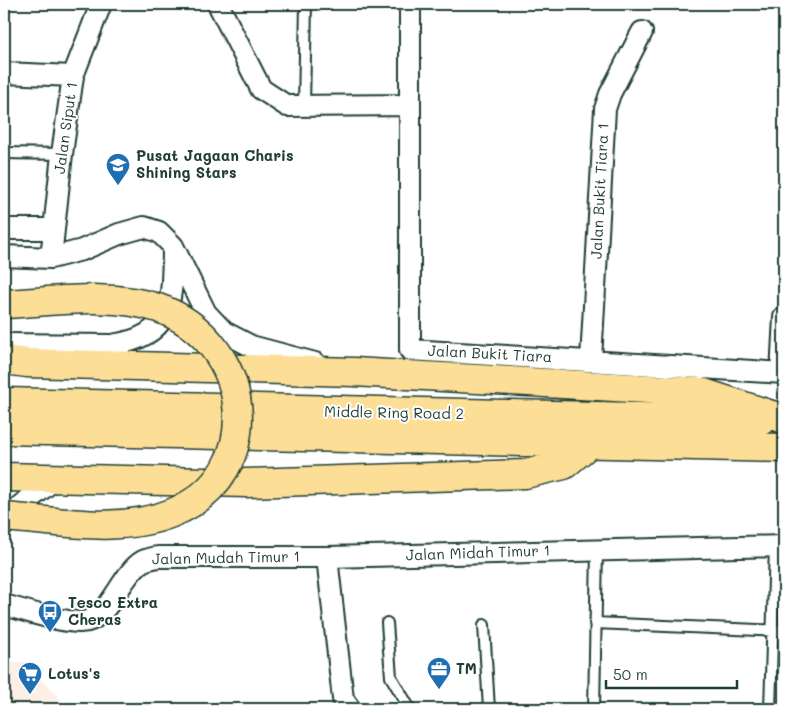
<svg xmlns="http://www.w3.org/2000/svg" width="788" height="713" font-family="Mali,sans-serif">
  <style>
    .built { fill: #fdefe5 }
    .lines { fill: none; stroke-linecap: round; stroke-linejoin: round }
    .lane-casing { stroke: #1f3d34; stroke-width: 14 }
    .street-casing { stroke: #1f3d34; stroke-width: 24 }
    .highway-casing { stroke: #1f3d34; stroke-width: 31 }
    .lane { stroke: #fff; stroke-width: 10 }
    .street { stroke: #fff; stroke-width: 20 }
    .highway { stroke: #fcde96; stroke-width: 28 }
    .highway-bridge-casing { stroke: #1f3d34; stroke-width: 31; stroke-linecap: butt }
    .highway-bridge { stroke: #fcde96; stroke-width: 28 }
    .labels { text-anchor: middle; stroke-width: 4; stroke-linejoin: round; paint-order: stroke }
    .street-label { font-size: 15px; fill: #1f3d34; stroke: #fff }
    .poi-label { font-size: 15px; font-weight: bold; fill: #1f3d34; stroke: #fff; text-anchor: start }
  </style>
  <rect width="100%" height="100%" fill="#fff"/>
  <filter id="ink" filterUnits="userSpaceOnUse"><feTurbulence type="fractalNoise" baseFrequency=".02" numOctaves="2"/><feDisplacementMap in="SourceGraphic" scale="10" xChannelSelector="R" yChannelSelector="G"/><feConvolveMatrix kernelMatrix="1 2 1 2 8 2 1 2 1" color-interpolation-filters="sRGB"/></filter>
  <g filter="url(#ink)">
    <path class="built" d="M4,662H23L70,709H4Z"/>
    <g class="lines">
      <defs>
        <path id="lane" d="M304,106L306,4
          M4,153L62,154
          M387,623L391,677L410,709
          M595,623L784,631
          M484,625L489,709
          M594,709L597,549
          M770,709L775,546"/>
        <path id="street" d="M218,4L261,89L287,106L410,105
          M410,4V350L784,373
          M4,73L73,76
          M4,229H53
          M4,256L51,258L82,250L119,234L144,227L159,232L173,246L206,313L224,332L251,346L315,363
          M51,258L62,154L73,76L101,4
          M4,344L112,345C173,336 172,302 173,251
          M591,360L605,109L610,94L642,32
          M781,373L784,317
          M4,525L20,506L58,477
          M327,557L343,699L350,709
          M4,605C27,611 55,621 79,622C109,624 120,574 143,561C147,559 153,558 158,557H327L784,546"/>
        <path id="highway" d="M4,360L27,363L354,372L701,392L784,419
          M4,402L762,420
          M4,430L784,448
          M4,477L247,483L525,474L564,465L589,444"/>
      </defs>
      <use href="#lane" class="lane-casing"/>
      <use href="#street" class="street-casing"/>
      <use href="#highway" class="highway-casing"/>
      <use href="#lane" class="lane"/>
      <use href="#street" class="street"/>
      <use href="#highway" class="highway"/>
      <defs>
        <path id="highway-bridge" d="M4,304C53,302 110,292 158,308C252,340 271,473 172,513C120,534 58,521 4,517"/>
      </defs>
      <use href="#highway-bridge" class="highway-bridge-casing"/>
      <use href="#highway-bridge" class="highway-bridge"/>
    </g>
  </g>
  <defs>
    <symbol id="school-pin" viewBox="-11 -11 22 30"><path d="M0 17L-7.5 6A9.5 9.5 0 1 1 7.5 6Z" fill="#1f6fb2" stroke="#fff"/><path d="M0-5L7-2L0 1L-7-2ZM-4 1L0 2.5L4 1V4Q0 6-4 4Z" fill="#fff"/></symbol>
    <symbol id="bus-pin" viewBox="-11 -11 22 30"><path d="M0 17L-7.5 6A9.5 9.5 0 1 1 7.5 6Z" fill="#1f6fb2" stroke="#fff"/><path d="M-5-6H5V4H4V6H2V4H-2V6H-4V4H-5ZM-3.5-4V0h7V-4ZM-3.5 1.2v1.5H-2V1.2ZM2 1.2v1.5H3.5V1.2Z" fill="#fff"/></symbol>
    <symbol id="office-pin" viewBox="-11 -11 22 30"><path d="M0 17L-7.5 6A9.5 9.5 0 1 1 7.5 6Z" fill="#1f6fb2" stroke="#fff"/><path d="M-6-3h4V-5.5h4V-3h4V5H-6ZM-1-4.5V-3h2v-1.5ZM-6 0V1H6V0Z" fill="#fff"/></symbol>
    <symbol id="supermarket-pin" viewBox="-11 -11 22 30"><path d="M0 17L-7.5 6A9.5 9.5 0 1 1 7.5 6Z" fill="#1f6fb2" stroke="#fff"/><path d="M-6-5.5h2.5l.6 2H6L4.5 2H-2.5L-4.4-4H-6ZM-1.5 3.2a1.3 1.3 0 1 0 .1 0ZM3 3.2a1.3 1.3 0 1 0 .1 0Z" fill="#fff"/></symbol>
  </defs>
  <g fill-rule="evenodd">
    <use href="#school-pin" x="104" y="151" width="28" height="38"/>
    <use href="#bus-pin" x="36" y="598" width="28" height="38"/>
    <use href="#office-pin" x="425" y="655" width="28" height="38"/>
    <use href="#supermarket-pin" x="16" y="660" width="28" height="38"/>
  </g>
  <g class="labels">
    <g class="street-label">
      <text transform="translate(66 128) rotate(-82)" y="5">Jalan Siput 1</text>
      <text transform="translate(600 191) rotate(-87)" y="5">Jalan Bukit Tiara 1</text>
      <text transform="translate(490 354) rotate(3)" y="5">Jalan Bukit Tiara</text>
      <text transform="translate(394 413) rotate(1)" y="5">Middle Ring Road 2</text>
      <text transform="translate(478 553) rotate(-2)" y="5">Jalan Midah Timur 1</text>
      <text transform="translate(226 558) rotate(-1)" y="5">Jalan Mudah Timur 1</text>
    </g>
    <g class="poi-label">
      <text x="136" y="161">Pusat Jagaan Charis<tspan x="136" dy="17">Shining Stars</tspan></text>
      <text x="68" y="608">Tesco Extra<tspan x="68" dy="17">Cheras</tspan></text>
      <text x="456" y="674">TM</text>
      <text x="48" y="679">Lotus's</text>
    </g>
  </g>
  <rect width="788" height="713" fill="none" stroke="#fff" stroke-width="20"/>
  <rect x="10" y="10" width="768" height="693" fill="none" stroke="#1f3d34" stroke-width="2" filter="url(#ink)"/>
  <path d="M606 680v8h131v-8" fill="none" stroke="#1f3d34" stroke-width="2.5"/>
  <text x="613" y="680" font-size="15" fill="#1f3d34" stroke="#ffffff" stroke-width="4" paint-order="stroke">50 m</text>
</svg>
